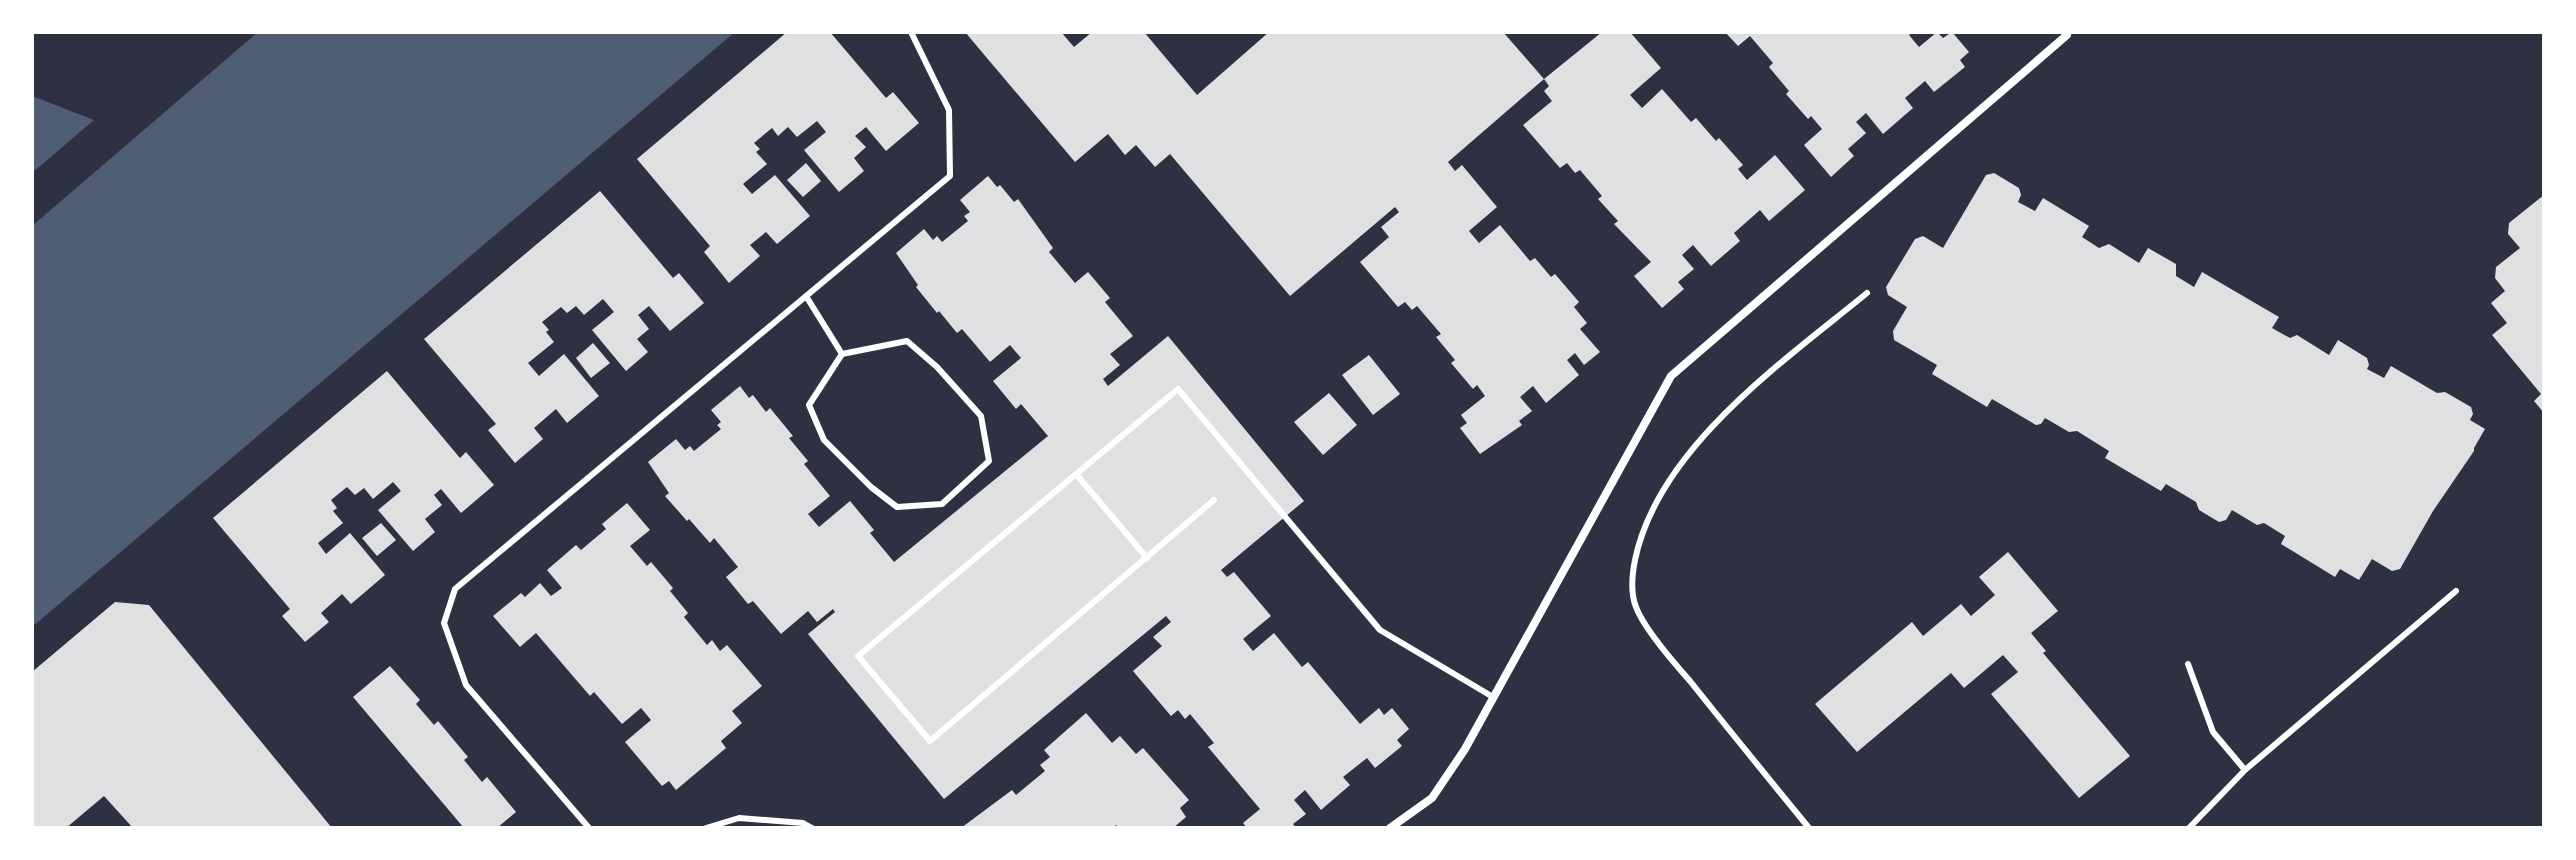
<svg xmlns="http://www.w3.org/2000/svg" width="2576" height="860" font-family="'Source Sans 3',sans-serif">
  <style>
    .water { fill: #4f5d75 }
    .building { fill: #e0e0e3 }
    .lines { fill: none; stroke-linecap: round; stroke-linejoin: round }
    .service { stroke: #fff; stroke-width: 6 }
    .minor { stroke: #fff; stroke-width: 8 }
  </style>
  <rect width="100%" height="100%" fill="#2d3142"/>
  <path class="water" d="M258,32H735L32,627V226Z
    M32,96L94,120L32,173Z"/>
  <path class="building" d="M787,32H830L886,98L893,92L919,123L886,151L866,127L855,136L866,147L854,158L864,171L839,192L804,150L826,132L817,121L797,137L788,127L778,136L772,128L754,143L760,149L756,152L767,164L743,184L752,194L775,175L810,216L777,244L766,232L750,245L760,256L729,283L704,252L710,246L637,159Z
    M965,32H1061L1074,47L1092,32H1144L1197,95L1269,32H1503L1544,79L1448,162L1455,171L1462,165L1497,207L1469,231L1479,243L1500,225L1530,261L1535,258L1551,277L1555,274L1579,302L1574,307L1587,323L1580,329L1600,352L1584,365L1575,353L1567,360L1579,375L1546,403L1533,386L1520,397L1532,411L1519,421L1522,425L1480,454L1460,428L1467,423L1461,415L1485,396L1477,385L1473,389L1451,363L1455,360L1436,337L1441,334L1417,306L1412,310L1405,302L1398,307L1360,262L1389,237L1381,227L1399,212L1395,207L1290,296L1170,154L1155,167L1136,145L1125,155L1108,134L1075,162Z
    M1602,32H1630L1661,68L1630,95L1642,108L1662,89L1691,122L1696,118L1716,141L1719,138L1743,165L1738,169L1747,180L1775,155L1805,190L1769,221L1760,210L1734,233L1740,241L1711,266L1693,245L1682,255L1694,269L1678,282L1684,289L1662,308L1634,276L1651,262L1614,224L1618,221L1598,199L1602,196L1580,170L1575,173L1567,163L1560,168L1523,125L1552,101L1544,91L1549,86L1544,79Z
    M1725,32H1913L1909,35L1919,47L1937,32L1943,38L1952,32L1969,52L1960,60L1965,67L1934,92L1925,81L1905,98L1913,108L1883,134L1866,113L1856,122L1866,133L1848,149L1854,156L1831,177L1804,145L1822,129L1811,116L1808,119L1786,94L1789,91L1769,67L1773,63L1750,36L1738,46Z
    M806,163L821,181L803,197L787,180Z
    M1994,173L2019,188L2021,195L2018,202L2035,211L2043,198L2089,226L2082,237L2099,248L2109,244L2139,263L2148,248L2176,264V276L2194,287L2202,272L2279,317L2272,328L2290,338L2297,335L2329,355L2338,340L2367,358L2369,365L2367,369L2384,378L2391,366L2437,393L2445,392L2471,407L2473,414L2470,420L2485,429L2474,448V451L2433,511L2400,569L2392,571L2372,559L2359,580L2340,569L2335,577L2281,544L2285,536L2264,523L2257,525L2232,510L2226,520L2219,522L2199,510L2196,502L2166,484L2161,491L2105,458L2109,451L2077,431L2069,432L2045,418L2041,424L2036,425L1992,399L1987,407L1932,374L1937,365L1894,340L1893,331L1907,307L1888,295L1886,287L1915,239L1923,236L1943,248L1986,175Z
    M988,176L997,187L1000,185L1014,202L1018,199L1053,248L1049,252L1075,283L1088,272L1110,298L1105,302L1133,336L1110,354L1120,365L1103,379L1108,386L1168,336L1304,501L1221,570L1227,577L1234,572L1271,616L1243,639L1253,651L1274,633L1302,667L1308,662L1360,724L1379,708L1384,715L1392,708L1409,729L1397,740L1402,746L1375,768L1367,758L1343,777L1350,785L1321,810L1305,790L1294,800L1306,814L1293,824L1296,828H1247L1243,823L1260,809L1208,747L1214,743L1190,714L1185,719L1178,710L1171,716L1133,671L1162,646L1153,637L1171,622L1166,616L944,799L808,634L835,612L833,609L817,622L808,611L781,634L753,601L748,604L726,577L738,567L714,538L710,543L689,519L687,521L665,496L669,493L648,462L676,439L685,450L690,446L694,451L721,429L717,425L721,422L711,410L740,386L749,398L753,395L766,412L770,408L793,436L789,438L808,461L804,464L830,496L808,514L819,527L850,501L874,530L870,533L894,562L1048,436L1021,404L1016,409L993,381L1021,358L1010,345L990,362L962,329L957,333L939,311L937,313L916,287L918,285L896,253L924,229L933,240L937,236L942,242L968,221L964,216L970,212L960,200Z
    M600,191L673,278L679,273L704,303L670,331L649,306L638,315L649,329L637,339L648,352L626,371L592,330L614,312L603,299L584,315L576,306L567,313L561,307L542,322L549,330L546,332L554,342L528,363L539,376L564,354L599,396L567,423L556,409L534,428L543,439L515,463L488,430L496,424L424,339Z
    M2544,195V413L2534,401L2541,394L2492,335L2507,323L2491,303L2505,291L2495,278L2496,267L2520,248L2508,234L2509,223Z
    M593,343L610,363L591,378L576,358Z
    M1369,355L1400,394L1373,415L1342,375Z
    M387,371L460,458L466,452L494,485L461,513L441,489L434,495L442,505L425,519L435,532L413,551L378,510L401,491L393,482L373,499L364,488L355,495L347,487L331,500L337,508L333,511L343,523L318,543L326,554L350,533L385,575L351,604L342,594L321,613L329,622L305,642L282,616L290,609L213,518Z
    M1329,393L1357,425L1323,455L1294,422Z
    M627,503L650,530L630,546L647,566L651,562L673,588L670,591L688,613L684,617L707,645L712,640L720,651L727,645L762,686L732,711L742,723L721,741L726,748L676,790L669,781L662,786L625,742L651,720L641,708L622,724L594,692L590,696L536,633L520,647L493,616L521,593L525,597L540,583L551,596L562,588L547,570L576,545L581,550L606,529L602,524Z
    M381,523L396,540L377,556L362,538Z
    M2008,552L2058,611L2031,633L2046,651L2043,653L2130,756L2079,798L1991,694L2018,672L2003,655L1964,688L1951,673L1857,752L1815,704L1912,622L1923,636L1961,604L1971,616L1995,595L1979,577Z
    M115,602L149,605L332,828H133L104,796L66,828H32V672Z
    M390,666L420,700L416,704L434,725L438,721L468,757L464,760L482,782L487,777L516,812L497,828H464L353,697Z
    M1086,713L1112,743L1120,736L1136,754L1143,748L1189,800L1180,808L1186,817L1173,828H1119L1116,825L1113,828H961L1012,790L1016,795L1045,771L1040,765L1050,757L1044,750Z"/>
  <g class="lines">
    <path class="service" d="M806,296L842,354L809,405L824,440L871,487L897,507L942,504L989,461L981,416L937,367L907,341L842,354
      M1076,474L1147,558
      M1214,500L930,741L858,656L1178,389L1380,630L1493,697
      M2188,664L2213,732L2245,770
      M589,828L466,685L444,623L455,589L950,176L949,110L911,32
      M706,828L739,818L803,823L812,828
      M1809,828C1769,779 1729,730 1690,681C1674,663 1644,629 1636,607C1630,592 1632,575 1635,560C1658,448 1784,361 1867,293
      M2189,828L2245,770L2456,591"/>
    <path class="minor" d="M1390,828L1432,798L1465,749L1671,376L2067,35"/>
  </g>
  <rect width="2576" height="860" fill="none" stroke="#ffffff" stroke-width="68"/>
</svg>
